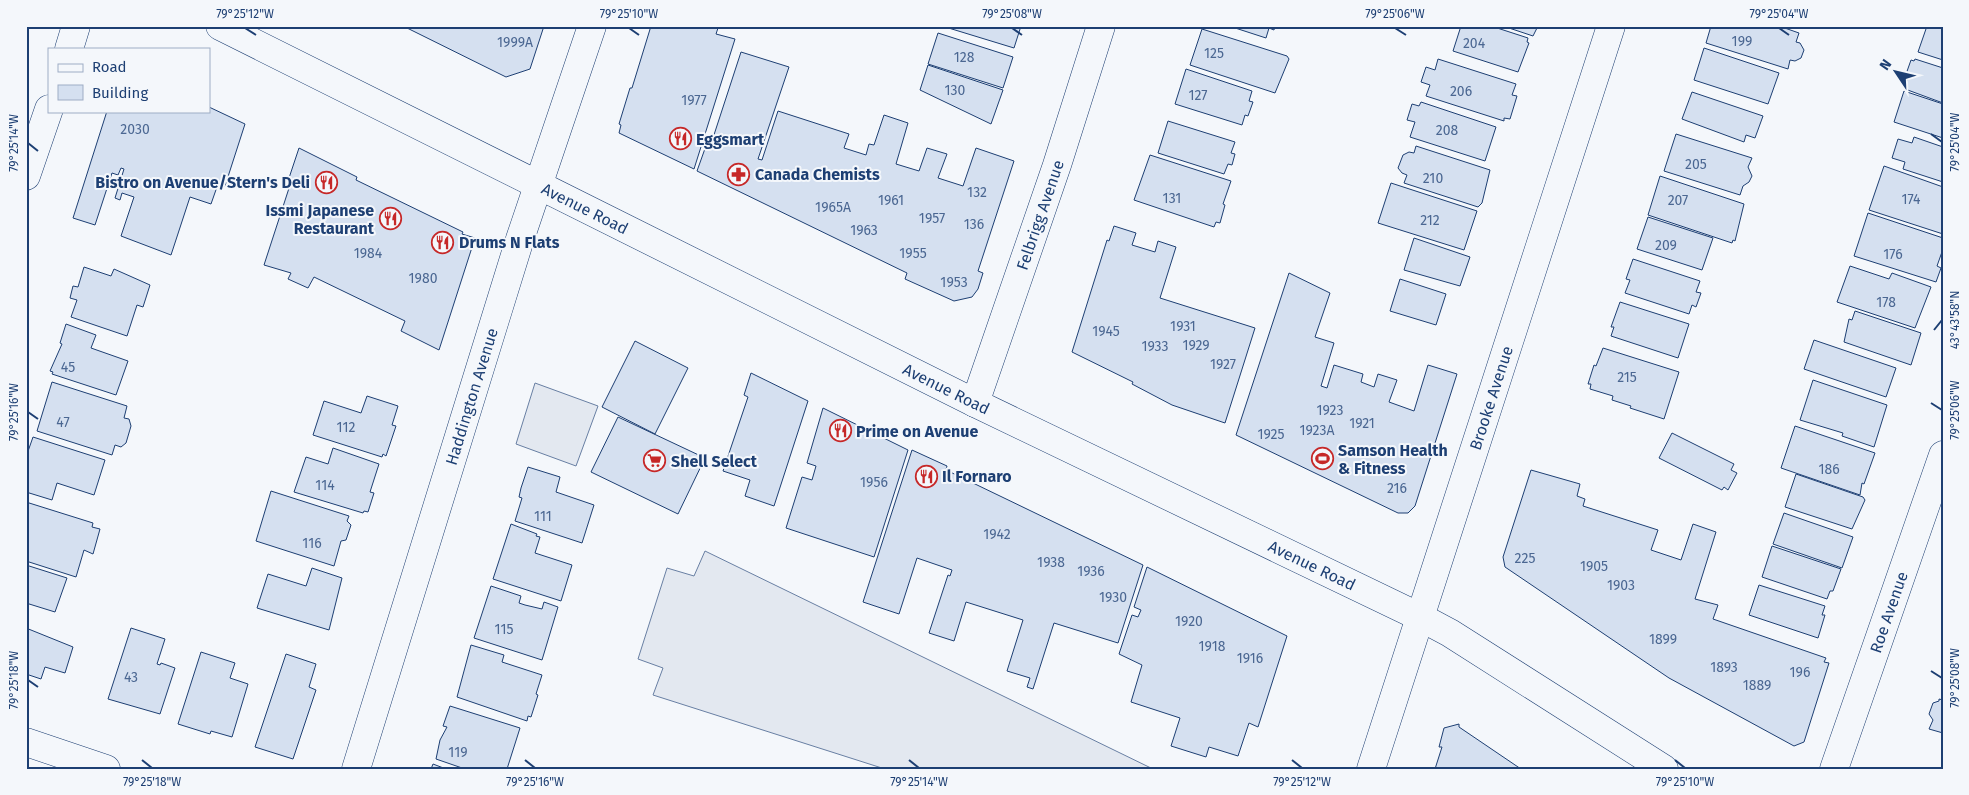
<svg xmlns="http://www.w3.org/2000/svg" width="1969" height="795" font-family="'Fira Sans',sans-serif">
  <style>
    .parking { fill: #e3e8f0; stroke: #687fa3 }
    .building { fill: #d5e0f0; stroke: #1d3f73 }
    .lines { fill: none; stroke-linecap: round; stroke-linejoin: round }
    .minor-casing { stroke: #1d3f73; stroke-width: 29 }
    .secondary-casing { stroke: #1d3f73; stroke-width: 29 }
    .minor { stroke: #f4f7fb; stroke-width: 28 }
    .secondary { stroke: #f4f7fb; stroke-width: 28 }
    .ticks { fill: none; stroke: #1d3f73; stroke-width: 2 }
    .labels { text-anchor: middle; stroke-width: 4; stroke-linejoin: round; paint-order: stroke }
    .number-label { font-size: 14px; fill: #4b6792 }
    .poi-label { font-size: 16px; font-weight: bold; fill: #1d3f73; stroke: #f4f7fb; text-anchor: start }
    .street-label { font-size: 16px; fill: #1d3f73; stroke: #f4f7fb }
    .neatline { fill: none; stroke: #1d3f73; stroke-width: 2 }
    .ticks-label { font-size: 12px; text-anchor: middle; fill: #1d3f73 }
  </style>
  <rect width="100%" height="100%" fill="#f4f7fb"/>
  <path class="parking" d="M535,383L598,406L576,466L516,444Z
    M705,551L1153,769H885L653,695L663,668L638,659L667,568L694,576Z"/>
  <path class="building" d="M403,26H544L530,69L506,77Z
    M651,26H714L718,28L716,34L735,39L694,169L619,133L621,125L619,124L630,88H632Z
    M942,26H1021L1014,48Z
    M1229,26H1275L1274,30L1269,28L1266,38Z
    M1461,26H1491L1528,38L1527,42L1529,43L1518,72L1453,51Z
    M1503,26H1538L1533,36Z
    M1711,26H1779L1799,33L1796,42L1800,43L1804,50L1801,58L1795,61L1790,60L1788,69L1706,43Z
    M1927,26H1943V60L1918,52Z
    M1202,29L1287,56L1289,59L1275,93L1190,65Z
    M938,33L1013,57L1003,88L928,64Z
    M1704,48L1779,73L1768,104L1694,80Z
    M741,52L789,67L758,159L762,160L778,111L849,134L844,148L866,155L869,144L874,145L884,115L908,123L896,164L919,171L927,148L947,154L938,178L963,186L976,148L1014,161L978,271L983,273L978,289L972,297L954,301L905,279L907,273L697,171L707,143L711,144Z
    M1438,59L1516,84L1512,95L1517,96L1510,119L1504,118V121L1426,96L1430,85L1421,82L1426,67L1435,70Z
    M1915,59L1943,68V103L1905,89L1908,78L1905,77L1911,60L1914,61Z
    M928,65L1003,90L991,124L920,90Z
    M1186,69L1252,91L1249,101L1253,102L1248,116L1245,115L1242,125L1175,104Z
    M1904,91L1943,104V138L1894,122Z
    M1692,92L1763,116L1755,138L1746,135L1744,142L1682,119Z
    M1421,102L1496,127L1485,161L1410,137L1415,122L1407,120L1412,104L1419,106Z
    M209,107L245,124L225,186L218,184L211,204L190,197L171,255L121,236L134,197L122,193L120,200L115,198L124,169L121,168L118,175L112,173L95,225L73,218L107,111H209Z
    M1168,121L1235,142L1231,153L1235,154L1232,165L1228,164L1224,174L1158,153Z
    M1676,134L1752,158L1748,167L1752,176L1749,182L1743,186L1740,195L1664,171Z
    M1914,137L1943,147V182L1903,169L1905,162L1892,158L1898,139L1912,143Z
    M1416,146L1490,170L1482,203L1478,207L1404,183L1407,175L1402,173L1398,168L1403,155L1409,152L1414,153Z
    M299,148L357,177L356,180L463,232L462,234L475,238L439,350L401,331L405,321L314,277L308,288L288,279L291,273L264,265L291,182L288,181Z
    M1150,155L1231,181L1223,204L1225,205L1220,223L1216,222L1214,227L1134,200Z
    M1884,166L1943,187V234L1869,210Z
    M1660,176L1744,204L1735,241L1733,240L1732,243L1648,215Z
    M1391,183L1477,211L1464,250L1378,223Z
    M1868,213L1943,238V249L1937,266L1941,268L1936,282L1854,256Z
    M1648,217L1713,238L1702,270L1637,249Z
    M1114,226L1136,233L1132,245L1155,252L1158,241L1176,247L1160,298L1255,328L1225,423L1172,405L1132,384L1133,382L1072,352L1107,240L1109,241Z
    M1414,238L1470,257L1460,286L1404,270Z
    M1633,259L1700,281L1696,292L1701,293L1696,307L1692,305L1689,314L1625,293L1630,280L1626,279Z
    M1850,266L1889,279L1892,273L1931,287L1915,328L1837,302Z
    M84,267L111,276L114,269L150,285L143,307L137,305L127,336L71,317L77,300L70,298L73,286L78,287Z
    M1289,273L1330,293L1315,337L1334,343L1321,386L1327,388L1334,365L1363,374L1361,382L1374,387L1378,374L1397,380L1389,402L1414,411L1428,365L1457,374L1415,506L1408,513H1398L1236,435Z
    M1400,279L1446,294L1436,325L1390,311Z
    M1620,302L1689,324L1678,358L1611,336L1614,327H1611Z
    M1855,311L1921,333L1911,365L1844,342L1849,319L1852,320Z
    M66,324L96,335L91,348L128,361L116,395L52,374L53,372L50,371L62,344L60,343Z
    M1814,340L1896,368L1886,397L1804,369Z
    M635,341L688,368L655,434L602,407Z
    M1603,348L1679,372L1664,419L1630,408L1631,406L1612,400L1613,396L1590,389L1591,384H1588L1594,365L1596,366Z
    M751,373L808,401L774,506L745,496L750,480L723,471L748,397L744,395Z
    M1813,380L1887,405L1874,447L1842,436L1843,433L1800,420Z
    M52,382L127,406L124,418L129,419L131,426L126,443L121,447L115,445L112,455L37,431Z
    M367,396L398,406L392,425L396,426L386,456L383,454L382,457L313,435L324,401L361,413Z
    M823,408L908,450L874,557L786,528L802,477L812,480L816,466L807,463Z
    M618,417L705,458L678,514L591,472Z
    M1795,426L1875,453L1864,484L1862,483L1860,495L1781,468Z
    M1672,433L1734,464L1731,470L1737,473L1728,490L1724,487L1722,490L1659,458Z
    M33,437L105,460L94,495L57,483L52,500L26,492V457Z
    M333,448L379,464L370,492L374,493L368,512L364,511L363,513L294,492L306,457L328,464Z
    M912,450L947,466L946,470L1143,565L1118,643L1054,623L1033,689L1027,687L1030,678L1007,671L1023,620L966,602L954,641L929,633L948,575L950,576L952,570L917,558L899,614L863,602Z
    M528,467L560,477L556,492L594,505L582,543L515,521L522,498L519,497L521,488Z
    M1531,470L1580,484L1577,496L1585,499L1583,506L1658,530L1651,550L1681,560L1693,524L1716,532L1695,599L1718,605L1713,619L1826,658L1824,662L1829,663L1804,742L1794,746L1669,678L1505,567L1503,557Z
    M1796,474L1863,497L1865,500L1852,529L1785,507Z
    M271,491L349,516L347,521L351,525L346,540L341,541L334,566L256,541Z
    M26,502L93,523L92,527L100,529L93,554L84,550L76,577L26,561Z
    M1784,513L1853,537L1842,568L1773,544Z
    M511,524L537,534L536,536L540,537L535,553L572,565L561,601L493,579Z
    M1772,546L1841,569L1833,591H1830L1827,599L1762,577Z
    M26,565L67,578L55,612L26,603Z
    M1147,567L1287,636L1258,727L1249,723L1238,756L1209,747L1206,757L1171,746L1180,718L1131,702L1142,665L1119,654L1132,615L1138,617L1141,610L1134,607Z
    M312,568L342,578L329,630L257,608L268,574L306,586Z
    M1759,585L1825,606L1822,615H1825L1818,638L1749,615Z
    M491,586L521,596L519,603L525,605L542,609L544,602L558,607L542,660L474,638Z
    M26,628L73,647L65,673L45,667L41,679L26,674Z
    M131,628L165,639L157,664L160,665L161,663L175,668L160,714L108,699Z
    M471,645L504,655L502,662L542,675L536,694L538,695L531,717L528,716L527,721L457,697Z
    M201,652L235,663L230,678L248,684L232,737L211,731L210,734L178,724Z
    M286,654L316,664L309,687L316,690L293,759L255,747Z
    M1939,699L1943,700V733L1929,729L1933,720L1929,714L1933,703L1939,701Z
    M450,706L520,728L507,769H465L436,759L440,740L447,727L443,726Z
    M1459,724V727L1521,769H1435L1442,747H1439L1444,728Z
    M433,764L446,769H431Z"/>
  <g class="lines">
    <defs>
      <g id="minor">
        <path d="M69,49L76,26"/>
        <path d="M26,176L49,109"/>
        <path id="s1" d="M975,403L1057,165L1101,26"/>
        <path d="M26,742L106,769"/>
        <path id="s2" d="M356,769L520,239L592,26"/>
        <path id="s3" d="M1371,769L1611,26"/>
        <path id="s4" d="M1834,769L1943,455"/>
      </g>
      <g id="secondary">
        <path id="s5" d="M220,26L975,403L1420,617L1450,633L1664,769"/>
      </g>
    </defs>
    <use href="#minor" class="minor-casing"/>
    <use href="#secondary" class="secondary-casing"/>
    <use href="#minor" class="minor"/>
    <use href="#secondary" class="secondary"/>
  </g>
  <path class="ticks" d="M245,28L256,35M629,28L639,35M1012,28L1022,35M1395,28L1406,35M1779,28L1789,35M1931,134L1942,142M28,143L38,151M1934,330L1942,320M1931,403L1942,410M28,412L38,419M1931,671L1942,678M28,680L38,687M142,760L152,768M525,760L535,768M909,760L919,768M1292,760L1302,768M1675,760L1685,768"/>
  <defs>
    <symbol id="restaurant-ring" viewBox="-11 -11 22 22"><circle r="9.5" fill="#f4f7fb" stroke="#c62828" stroke-width="1.5"/><path d="M-5-6h1v4h1v-4h1v4h1v-4h1v5L-1.5 .5V6h-2V.5L-5-1ZM5-6V6H3V1.5H1.5Q1.5-4 5-6Z" fill="#c62828"/></symbol>
    <symbol id="pharmacy-ring" viewBox="-11 -11 22 22"><circle r="9.5" fill="#f4f7fb" stroke="#c62828" stroke-width="1.5"/><path d="M-2-6h4v4h4v4h-4v4h-4v-4h-4v-4h4Z" fill="#c62828"/></symbol>
    <symbol id="stadium-ring" viewBox="-11 -11 22 22"><circle r="9.5" fill="#f4f7fb" stroke="#c62828" stroke-width="1.5"/><path d="M0-5a6.5 5 0 1 0 0 10a6.5 5 0 1 0 0-10ZM-3.5-1.8h7v3.6h-7Z" fill="#c62828"/></symbol>
    <symbol id="supermarket-ring" viewBox="-11 -11 22 22"><circle r="9.5" fill="#f4f7fb" stroke="#c62828" stroke-width="1.5"/><path d="M-6-5.5h2.5l.6 2H6L4.5 2H-2.5L-4.4-4H-6ZM-1.5 3.2a1.3 1.3 0 1 0 .1 0ZM3 3.2a1.3 1.3 0 1 0 .1 0Z" fill="#c62828"/></symbol>
  </defs>
  <g fill-rule="evenodd">
    <use href="#restaurant-ring" x="668" y="126" width="25" height="25"/>
    <use href="#pharmacy-ring" x="726" y="162" width="25" height="25"/>
    <use href="#restaurant-ring" x="314" y="170" width="25" height="25"/>
    <use href="#restaurant-ring" x="378" y="206" width="25" height="25"/>
    <use href="#restaurant-ring" x="430" y="230" width="25" height="25"/>
    <use href="#restaurant-ring" x="828" y="418" width="25" height="25"/>
    <use href="#stadium-ring" x="1310" y="446" width="25" height="25"/>
    <use href="#supermarket-ring" x="642" y="448" width="25" height="25"/>
    <use href="#restaurant-ring" x="914" y="464" width="25" height="25"/>
  </g>
  <g class="labels">
    <g class="number-label">
      <text x="1742" y="46">199</text>
      <text x="515" y="47">1999A</text>
      <text x="1474" y="48">204</text>
      <text x="1214" y="58">125</text>
      <text x="964" y="62">128</text>
      <text x="955" y="95">130</text>
      <text x="1461" y="96">206</text>
      <text x="1198" y="100">127</text>
      <text x="694" y="105">1977</text>
      <text x="135" y="134">2030</text>
      <text x="1447" y="135">208</text>
      <text x="1696" y="169">205</text>
      <text x="1433" y="183">210</text>
      <text x="977" y="197">132</text>
      <text x="1172" y="203">131</text>
      <text x="1911" y="204">174</text>
      <text x="891" y="205">1961</text>
      <text x="1678" y="205">207</text>
      <text x="833" y="212">1965A</text>
      <text x="932" y="223">1957</text>
      <text x="1430" y="225">212</text>
      <text x="974" y="229">136</text>
      <text x="864" y="235">1963</text>
      <text x="1666" y="250">209</text>
      <text x="368" y="258">1984</text>
      <text x="913" y="258">1955</text>
      <text x="1893" y="259">176</text>
      <text x="423" y="283">1980</text>
      <text x="954" y="287">1953</text>
      <text x="1886" y="307">178</text>
      <text x="1183" y="331">1931</text>
      <text x="1106" y="336">1945</text>
      <text x="1196" y="350">1929</text>
      <text x="1155" y="351">1933</text>
      <text x="1223" y="369">1927</text>
      <text x="68" y="372">45</text>
      <text x="1627" y="382">215</text>
      <text x="1330" y="415">1923</text>
      <text x="63" y="427">47</text>
      <text x="1362" y="428">1921</text>
      <text x="346" y="432">112</text>
      <text x="1317" y="435">1923A</text>
      <text x="1271" y="439">1925</text>
      <text x="1829" y="474">186</text>
      <text x="874" y="487">1956</text>
      <text x="325" y="490">114</text>
      <text x="1397" y="493">216</text>
      <text x="543" y="521">111</text>
      <text x="997" y="539">1942</text>
      <text x="312" y="548">116</text>
      <text x="1525" y="563">225</text>
      <text x="1051" y="567">1938</text>
      <text x="1594" y="571">1905</text>
      <text x="1091" y="576">1936</text>
      <text x="1621" y="590">1903</text>
      <text x="1113" y="602">1930</text>
      <text x="1189" y="626">1920</text>
      <text x="504" y="634">115</text>
      <text x="1663" y="644">1899</text>
      <text x="1212" y="651">1918</text>
      <text x="1250" y="663">1916</text>
      <text x="1724" y="672">1893</text>
      <text x="1800" y="677">196</text>
      <text x="131" y="682">43</text>
      <text x="1757" y="690">1889</text>
      <text x="458" y="757">119</text>
    </g>
    <g class="poi-label">
      <text x="696" y="145">Eggsmart</text>
      <text x="755" y="180">Canada Chemists</text>
      <text x="310" y="188" text-anchor="end">Bistro on Avenue/Stern's Deli</text>
      <text x="374" y="216" text-anchor="end">Issmi Japanese<tspan x="374" dy="18">Restaurant</tspan></text>
      <text x="459" y="248">Drums N Flats</text>
      <text x="856" y="437">Prime on Avenue</text>
      <text x="1338" y="456">Samson Health<tspan x="1338" dy="18">&amp; Fitness</tspan></text>
      <text x="671" y="467">Shell Select</text>
      <text x="942" y="482">Il Fornaro</text>
    </g>
    <g class="street-label">
      <text dy="6" stroke="none"><textPath href="#s5" startOffset="408">Avenue Road</textPath></text>
      <text dy="6" stroke="none"><textPath href="#s1" startOffset="199">Felbrigg Avenue</textPath></text>
      <text dy="6" stroke="none"><textPath href="#s5" startOffset="812">Avenue Road</textPath></text>
      <text dy="6" stroke="none"><textPath href="#s2" startOffset="390">Haddington Avenue</textPath></text>
      <text dy="6" stroke="none"><textPath href="#s3" startOffset="390">Brooke Avenue</textPath></text>
      <text dy="6" stroke="none"><textPath href="#s5" startOffset="1218">Avenue Road</textPath></text>
      <text dy="6" stroke="none"><textPath href="#s4" startOffset="166">Roe Avenue</textPath></text>
    </g>
  </g>
  <rect width="1969" height="795" fill="none" stroke="#f4f7fb" stroke-width="55"/>
  <rect x="48" y="48" width="162" height="65" fill="#f4f7fb" stroke="#9eadc5"/>
  <rect x="58" y="64" width="25" height="8" fill="#f4f7fb" stroke="#9eadc5"/>
  <text x="92" y="72" font-size="15" fill="#1d3f73">Road</text>
  <rect x="58" y="85" width="25" height="15" fill="#d5e0f0" stroke="#9eadc5"/>
  <text x="92" y="98" font-size="15" fill="#1d3f73">Building</text>
  <g transform="translate(1896 72) rotate(305)" stroke="#f4f7fb" stroke-width="4" paint-order="stroke">
  <path d="M0-4L9 19L0 12L-9 19Z" fill="#1d3f73"/>
  <text y="-8" font-size="14" font-weight="bold" text-anchor="middle" fill="#1d3f73">N</text>
  </g>
  <rect x="28" y="28" width="1914" height="740" class="neatline"/>
  <g class="ticks-label">
    <text x="245" y="18">79°25'12"W</text>
    <text x="629" y="18">79°25'10"W</text>
    <text x="1012" y="18">79°25'08"W</text>
    <text x="1395" y="18">79°25'06"W</text>
    <text x="1779" y="18">79°25'04"W</text>
    <text transform="translate(1955 142) rotate(-90)" y="4">79°25'04"W</text>
    <text transform="translate(14 143) rotate(-90)" y="4">79°25'14"W</text>
    <text transform="translate(1955 320) rotate(-90)" y="4">43°43'58"N</text>
    <text transform="translate(1955 410) rotate(-90)" y="4">79°25'06"W</text>
    <text transform="translate(14 412) rotate(-90)" y="4">79°25'16"W</text>
    <text transform="translate(1955 678) rotate(-90)" y="4">79°25'08"W</text>
    <text transform="translate(14 680) rotate(-90)" y="4">79°25'18"W</text>
    <text x="152" y="786">79°25'18"W</text>
    <text x="535" y="786">79°25'16"W</text>
    <text x="919" y="786">79°25'14"W</text>
    <text x="1302" y="786">79°25'12"W</text>
    <text x="1685" y="786">79°25'10"W</text>
  </g>
</svg>
